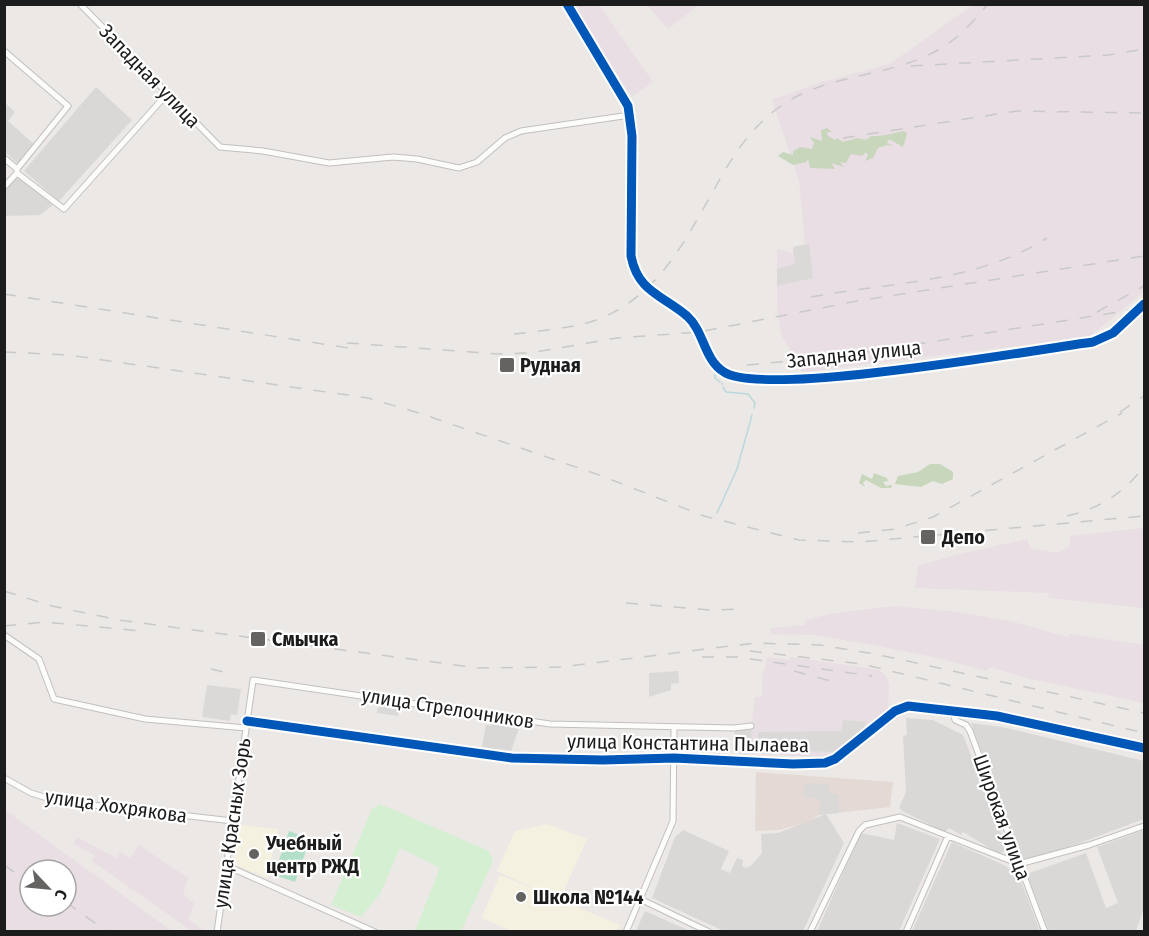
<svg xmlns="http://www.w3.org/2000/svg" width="1149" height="936" font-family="'Fira Sans Condensed',sans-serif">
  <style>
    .residential { fill: #dad8d6 }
    .industrial { fill: #e8dee4; fill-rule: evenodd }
    .education { fill: #f4f1e0 }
    .religious { fill: #d9d8d6 }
    .military { fill: #e5d9d5 }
    .forest { fill: #c8d7bc }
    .park { fill: #d4efd2 }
    .pitch { fill: #b3dfc8 }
    .parking { fill: #dbd9d8 }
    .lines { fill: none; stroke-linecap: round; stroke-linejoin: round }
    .stream { stroke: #bbd8dc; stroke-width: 1.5 }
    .street-casing { stroke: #c2c0bf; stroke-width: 7 }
    .street { stroke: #fcfcfb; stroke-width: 5 }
    .rail { stroke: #c9c9c8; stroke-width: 1.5; stroke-dasharray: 12 12; stroke-linecap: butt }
    .cycleway-casing { stroke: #fff; stroke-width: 13 }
    .cycleway { stroke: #0057b8; stroke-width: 9 }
    .poi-dot { fill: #646362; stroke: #fff; stroke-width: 2 }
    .labels { text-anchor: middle; stroke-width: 4.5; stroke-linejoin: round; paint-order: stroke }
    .street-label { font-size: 20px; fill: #1c1c1c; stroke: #fff }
    .poi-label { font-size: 20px; font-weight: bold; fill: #1c1c1c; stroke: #fff; text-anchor: start }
  </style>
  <rect width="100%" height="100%" fill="#ebe8e5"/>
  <path class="residential" d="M96,87L132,120L59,201L24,171Z
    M4,102L15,112L8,121L35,145L18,164L5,152Z
    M17,176L53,205L40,215L5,216V191Z
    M906,718L933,720L963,735L1007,849L999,854L963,832L961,835L949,828L945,832L902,811L899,808L906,792L903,736L907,735Z
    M971,723L1002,727L1144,761V819L1023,864Z
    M826,814L844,843L803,931H724L652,898L675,837L683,830L729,851L721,869L730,873L737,858L743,860L742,866L746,868L752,865L762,853L761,834L778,833Z
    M897,823L940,839L899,931H817L861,833L894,840Z
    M1144,830V908L1136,931H1049L1027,874L1086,853L1106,908L1118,903L1097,847Z
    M952,842L1004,865L1019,876L1040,931H912Z
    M645,911L690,931H636Z"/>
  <path class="industrial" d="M570,5H599L653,82L632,97Z
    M699,5L668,29L647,5L699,4Z
    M973,5H1144V292L1089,337L802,372L781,334L777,307V249L793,253V247L805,244L799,180L772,100L822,82L890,64Z
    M1144,528V608L1049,598L1048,593L915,588L918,566L956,555L1027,539L1030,548L1058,553L1069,547L1071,536Z
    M893,606L958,612L1013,622L1068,637L1070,634L1144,645V703L1027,678L990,667L987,671L934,657L857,642L815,635L771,634V628L805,625V620L830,614Z
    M768,657L789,660L790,657L879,670L886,676L889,685L888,709L871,727L831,757L749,754L755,697H762V677Z
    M4,810H5L172,931H5ZM30,870H66V906H30Z
    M77,837L116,858L121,852L130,858L139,845L188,878L183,895L194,903L188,919L204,931H192L92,861L95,855L74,844Z"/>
  <path class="education" d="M547,824L587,839L560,900L620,925L617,931H512L481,918L500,875L546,894L497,871L515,831Z
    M239,825L278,829L267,878L233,864Z"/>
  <path class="religious" d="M492,719L521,723L511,751L482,747L486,725L491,726Z"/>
  <path class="military" d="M756,772L893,782L890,807L819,815L808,822L779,830L755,831Z"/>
  <path class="forest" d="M827,128L832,132H827L828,136L835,140L837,138L843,142L858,138L866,140L871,136C883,137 892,133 904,131L907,134L903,147L889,139L887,143L893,146L887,145L878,148L873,158L865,161L868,155L866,152L862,156L851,154L846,163L840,162L844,167L831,163L835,169L810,168L808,159L806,162L793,165L778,156L783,152L793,155V151L800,147L812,149L814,143L810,137L822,141L821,130Z
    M930,464H940L953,472V479L942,484L933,481L921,487L895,484L898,476L918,472Z
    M874,473L887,478L888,481L883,482L886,486L892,485L891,488H881L866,480L863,483L865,487L859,483L862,474L872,479Z"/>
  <path class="park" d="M380,804L489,851L493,861L461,931H415L440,868L400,848L380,894L361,917L331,905L372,809Z"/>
  <path class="pitch" d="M289,831L310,839L295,882L274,875Z"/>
  <path class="parking" d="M809,244L813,278L777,286V269L795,264L793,247Z
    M678,671L679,683L671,684V690L649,697V673Z
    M207,685L241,689L237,715L231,714L230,721L202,717Z
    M379,701L400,704L398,716L377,713Z
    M843,720L866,722L865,728L834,752L757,749L758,732L841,731Z
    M735,730H752L749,754L739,753L740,746H734Z
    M804,783L829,784V793L839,794V813L819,815L820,799L803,798Z"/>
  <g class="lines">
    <path class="stream" d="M715,374V378L720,382
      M722,383V384
      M723,387L726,392L748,394L755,403L754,408
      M717,513L737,469L752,415"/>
    <defs>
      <path id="street" d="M80,4L220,147L263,151L329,163L393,157L417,159L459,168L477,162L505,138L521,131L630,115
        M567,4L628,106L632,136L631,256C638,292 662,295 687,316C704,331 704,360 724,372C763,398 1033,350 1093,342L1113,333L1144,304
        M4,51L68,106L17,169
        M4,158L17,169V173L64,209L167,94
        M4,187L17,173
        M4,635L39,659L54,699L145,719L246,728
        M953,710L955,720L966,725L970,731L1045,932
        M247,721L512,758L603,760L674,758L793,764L825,763L835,759L895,711L908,706L997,716L1144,748
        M4,778L31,793L57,801L233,821
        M227,866L375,932
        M640,899L709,932
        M217,932L253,680L550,724L734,728L751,726
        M626,932L673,821L674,728
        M810,932L859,831L865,825L900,817L1019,864L1089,845L1144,826
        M906,932L948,836"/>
    </defs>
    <use href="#street" class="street-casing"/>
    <use href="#street" class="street"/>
    <path class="rail" d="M911,66L1108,55L1144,49
      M843,138L1017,111L1144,113
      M4,294L355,349
      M811,297C892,282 975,283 1047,238
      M1097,312L1144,286
      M514,334C539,331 565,329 590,322C656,301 684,243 716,186C733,155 751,127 781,106C827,73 889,78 938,50C958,39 973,22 988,4
      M347,343L498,354L530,353L617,338L699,332L857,301L1144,256
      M4,352L68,355L368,398L419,413L602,476L704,516L799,540L860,542L1144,516
      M747,365L836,357L1144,308
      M1120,412L1144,396
      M1067,516C1101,508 1122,494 1144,467
      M858,533L895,529L933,517L1122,413
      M4,591L52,606L119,620L478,668L561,667L755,643L820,645L875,654L1144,713
      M626,603L711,610L746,609
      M4,626L45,622L141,631
      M750,651L862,664L1144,733
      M702,657H736L872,676
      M211,669L224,672
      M794,671L834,682
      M4,865L30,883
      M66,902L107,932"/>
    <defs>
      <path id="cycleway" d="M567,4L628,106L632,136L631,256C638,292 662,295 687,316C704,331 704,360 724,372C763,398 1033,350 1093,342L1113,333L1144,304
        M247,721L512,758L603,760L674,758L793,764L825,763L835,759L895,711L908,706L997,716L1144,748"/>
    </defs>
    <use href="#cycleway" class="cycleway-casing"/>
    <use href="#cycleway" class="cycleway"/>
  </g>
  <g class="poi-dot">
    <rect x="499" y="357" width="16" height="16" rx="3"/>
    <rect x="920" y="529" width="16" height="16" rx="3"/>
    <rect x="250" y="631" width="16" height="16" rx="3"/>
    <circle cx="254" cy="854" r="6"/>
    <circle cx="521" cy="897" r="6"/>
  </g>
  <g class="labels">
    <g class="street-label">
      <text transform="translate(150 76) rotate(46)" y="7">Западная улица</text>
      <text transform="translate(854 354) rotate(-6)" y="7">Западная улица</text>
      <text transform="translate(448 708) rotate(9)" y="7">улица Стрелочников</text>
      <text transform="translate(688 743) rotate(1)" y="7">улица Константина Пылаева</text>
      <text transform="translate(116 806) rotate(8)" y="7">улица Хохрякова</text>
      <text transform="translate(1002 817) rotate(70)" y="7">Широкая улица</text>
      <text transform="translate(232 823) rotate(-82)" y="7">улица Красных Зорь</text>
    </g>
    <g class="poi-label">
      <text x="520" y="372">Рудная</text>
      <text x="942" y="544">Депо</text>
      <text x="272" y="646">Смычка</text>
      <text x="266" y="850">Учебный<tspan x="266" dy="23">центр РЖД</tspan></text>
      <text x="533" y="904">Школа №144</text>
    </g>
  </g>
  <rect width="1149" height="936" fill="none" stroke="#1c1c1c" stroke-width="12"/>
  <g transform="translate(48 888) rotate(116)"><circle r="28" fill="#ffffff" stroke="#a4a4a4" stroke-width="1.5"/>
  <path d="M0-4.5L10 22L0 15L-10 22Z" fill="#646362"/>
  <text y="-9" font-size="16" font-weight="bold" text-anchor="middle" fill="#1c1c1c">С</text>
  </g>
</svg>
